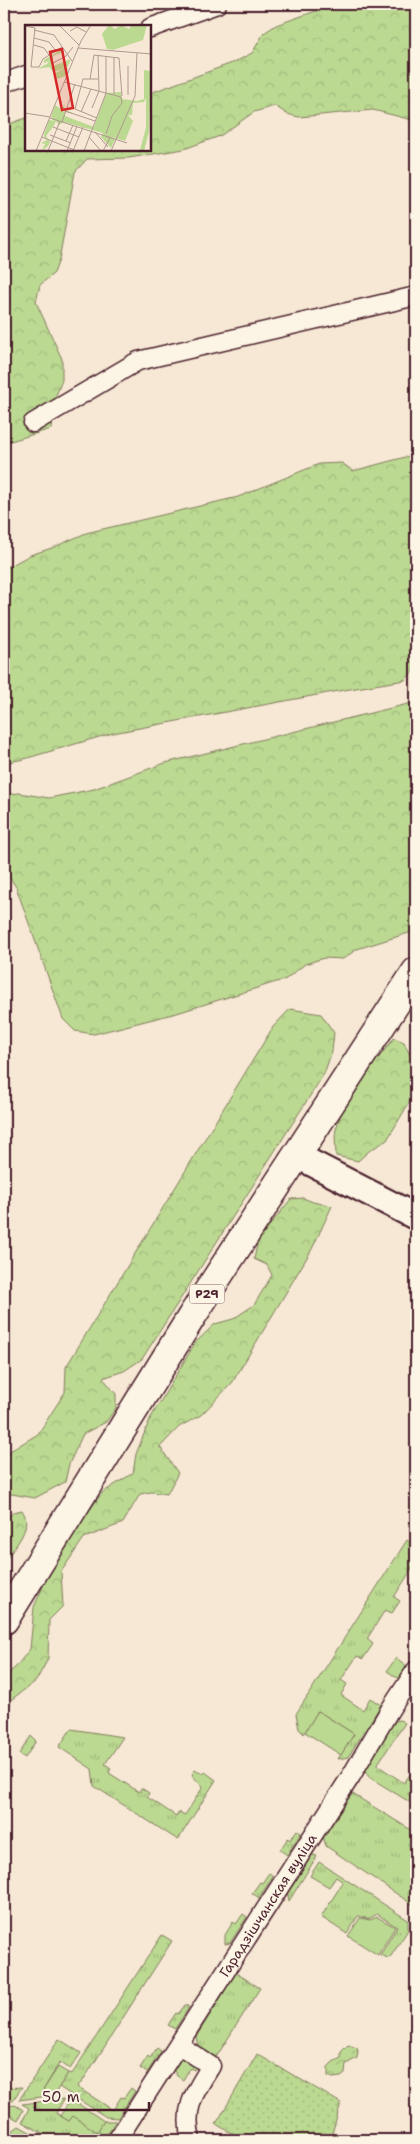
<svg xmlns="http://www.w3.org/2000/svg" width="420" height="2144" font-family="'Shantell Sans',sans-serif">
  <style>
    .grass { fill: url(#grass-tufts); stroke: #827c5e }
    .forest { fill: url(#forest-crowns); stroke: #827c5e }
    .park { fill: #bbd991; stroke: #827c5e }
    .garden { fill: url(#garden-dots); stroke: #827c5e }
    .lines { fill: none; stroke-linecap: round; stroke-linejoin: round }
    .street-casing { stroke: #4a1f2b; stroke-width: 21 }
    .secondary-casing { stroke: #4a1f2b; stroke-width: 29 }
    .primary-casing { stroke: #4a1f2b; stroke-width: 31 }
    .street { stroke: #fcf5e5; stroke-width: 18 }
    .secondary { stroke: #fcf5e5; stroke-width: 25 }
    .primary { stroke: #fcf5e5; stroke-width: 28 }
    .labels { text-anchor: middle; stroke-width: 4; stroke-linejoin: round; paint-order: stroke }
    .shield { fill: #fcf5e5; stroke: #7f5f63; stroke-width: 1 }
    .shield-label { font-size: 12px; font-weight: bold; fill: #4a1f2b }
    .street-label { font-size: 14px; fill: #4a1f2b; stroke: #fcf5e5 }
    .inset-road { fill: none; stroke: #b19890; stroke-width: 1 }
    .view { fill: #d62828; fill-opacity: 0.15; stroke: #d62828; stroke-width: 2.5 }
    .inset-edge { fill: none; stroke: #4a1f2b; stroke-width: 2.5 }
  </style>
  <defs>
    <pattern id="grass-tufts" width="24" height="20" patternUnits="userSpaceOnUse" patternTransform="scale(1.25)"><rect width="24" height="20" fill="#bbd991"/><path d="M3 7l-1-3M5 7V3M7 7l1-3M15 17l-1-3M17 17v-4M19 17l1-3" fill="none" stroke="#a2ba7d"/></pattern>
    <pattern id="forest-crowns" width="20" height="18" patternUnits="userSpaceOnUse" patternTransform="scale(1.25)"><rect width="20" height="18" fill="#bbd991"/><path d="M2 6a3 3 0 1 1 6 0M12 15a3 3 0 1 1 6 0" fill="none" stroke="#a2ba7d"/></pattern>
    <pattern id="garden-dots" width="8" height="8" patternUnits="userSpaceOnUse" patternTransform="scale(1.25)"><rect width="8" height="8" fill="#bbd991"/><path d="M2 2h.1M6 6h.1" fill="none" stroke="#a2ba7d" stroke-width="1.8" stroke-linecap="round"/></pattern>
  </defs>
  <rect width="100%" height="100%" fill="#f6e8d4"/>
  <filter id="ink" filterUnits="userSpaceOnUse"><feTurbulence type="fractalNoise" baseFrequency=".02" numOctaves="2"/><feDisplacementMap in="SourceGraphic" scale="10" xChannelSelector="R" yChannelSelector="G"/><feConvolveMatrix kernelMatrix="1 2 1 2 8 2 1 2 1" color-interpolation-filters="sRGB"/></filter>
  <g filter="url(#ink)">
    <path class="grass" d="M407,1540L416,1546V1568L413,1567L394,1597L400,1601L392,1613L385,1610L367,1639L373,1644L363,1659L357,1656L341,1680L347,1684L341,1695L363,1710L370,1698L381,1705L348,1757L338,1759L354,1734L318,1711L304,1734L299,1729L296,1714Z
      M396,1658L407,1666L399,1679L387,1671Z
      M400,1720L405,1723L377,1765L404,1783L416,1766V1806L369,1777L365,1771L366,1765L395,1721Z
      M71,1729L123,1737L105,1764L111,1768L109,1773L139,1792L141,1788L149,1793L147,1797L176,1816L179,1812L185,1815L203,1787L192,1775L195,1769L203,1774L205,1772L216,1780L178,1840L94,1786L92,1769L59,1747Z
      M31,1736L36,1741L25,1758L19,1754Z
      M351,1793L416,1833V1907L326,1846L323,1837L324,1832L346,1794Z
      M297,1830L301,1833L287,1855L280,1850L288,1838L290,1840Z
      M313,1855L317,1856L289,1901L287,1891L308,1856Z
      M319,1862L408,1920V1930L391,1956L388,1958L380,1955L397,1927L377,1914L369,1919L358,1916L347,1934L321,1917L343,1882L336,1877L329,1887L310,1876Z
      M269,1873L273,1876L259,1898L252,1893L260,1882L262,1883Z
      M243,1914L247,1917L230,1943L225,1944V1935L233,1922L236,1924Z
      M162,1935L172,1941L82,2082L77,2087L113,2110L121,2097L124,2098L131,2088L135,2091L118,2118L106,2117L59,2087L68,2073L72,2074Z
      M236,1973L260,1988L213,2062L210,2055L198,2046L196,2037Z
      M185,2005L189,2007L175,2029L168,2025L176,2013L178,2014Z
      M59,2039L81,2053L70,2069L60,2062L42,2092L48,2096L19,2100Z
      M157,2048L161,2051L147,2073L140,2068L148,2056L150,2058Z
      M181,2055L199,2063L194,2070L190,2068L183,2080L177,2076L172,2068Z
      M22,2087L13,2100L4,2102V2088Z
      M64,2099L56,2113L69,2121L73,2115L97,2131L104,2121H116L104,2140H81L75,2137L73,2140H55L22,2122L29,2108L22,2104Z
      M19,2126L44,2140H4V2132L12,2131Z"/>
    <path class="forest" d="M336,4H416V121L373,110L299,117L287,114L275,106L254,112L220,136L184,149L129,158L87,159L75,172L59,260L54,273L40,285L36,302L62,359V380L55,398L51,429L4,443V126L26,118V150H150V93L235,62L252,53L264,33L276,25Z
      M416,450V668L405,680L344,690L113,733L24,759L4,763V566H10L30,555L52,548L86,533L238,497L319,464L342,463L353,471L413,455Z
      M416,702V925L412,932L357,949L343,959L324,958L305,964L286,979L177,1013L94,1034L75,1031L63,1019L16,887L4,869V795L19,793L49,798L94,789L165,763Z
      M290,1009L321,1014L334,1033L332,1051L324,1074L142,1359L124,1371L103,1378L116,1394V1408L106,1422L83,1434L69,1464L65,1482L35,1498L6,1493L4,1489V1462L10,1451L38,1434L65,1392L66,1367L273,1027Z
      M394,1038L404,1042L410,1055L416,1057V1091L387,1140L369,1151L358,1161L336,1156C336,1148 334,1137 336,1129C345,1095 373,1066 394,1038Z
      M303,1198L313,1202L332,1206L312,1249L232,1383L201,1415L179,1427L160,1447L178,1473L167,1494L151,1492L140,1494L123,1523L84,1538L61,1572L63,1606L49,1620L48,1659L36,1681L12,1699L4,1721V1676L15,1668L30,1649L34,1607L56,1556L102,1493L133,1473L136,1454L150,1419L195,1343L215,1324L233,1319L254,1305L272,1275L267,1265L254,1259L258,1240L291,1199Z
      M22,1510C34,1528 14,1547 4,1562V1521L14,1512Z
      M348,2045L357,2048L358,2051L357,2058L346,2064L345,2074L341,2077L333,2078L328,2076V2067L333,2062L341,2058V2052Z"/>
    <path class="park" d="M318,1711L354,1734L341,1755L305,1732Z
      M377,1917L395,1927L378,1955L348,1936L360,1918L370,1920Z
      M58,2067L68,2073L52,2098L42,2092Z
      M71,2099L104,2121L97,2132L73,2116L69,2121L60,2116Z
      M15,2105L23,2110L18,2120L4,2112V2107Z"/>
    <path class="garden" d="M257,2054L341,2103L330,2140H243L216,2124Z"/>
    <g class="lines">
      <defs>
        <g id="street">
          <path d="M150,28L217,4"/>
          <path d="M4,83L26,75"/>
          <path d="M33,423L138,361L416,296"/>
          <path d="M179,2045L211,2066C194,2093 183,2108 191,2140"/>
          <path id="s1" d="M117,2140L351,1776L391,1708L416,1670"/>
        </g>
        <path id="secondary" d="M298,1156L416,1217"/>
        <path id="primary" d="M4,1620L192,1316L416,972"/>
      </defs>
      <use href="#street" class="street-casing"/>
      <use href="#secondary" class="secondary-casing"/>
      <use href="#primary" class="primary-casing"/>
      <use href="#street" class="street"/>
      <use href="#secondary" class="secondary"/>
      <use href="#primary" class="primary"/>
    </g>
  </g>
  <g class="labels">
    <rect class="shield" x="189.5" y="1284.5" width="35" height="19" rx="4"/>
    <g class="shield-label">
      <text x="207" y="1298">Р29</text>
    </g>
    <g class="street-label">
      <text dy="5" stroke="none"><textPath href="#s1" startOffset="279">Гарадзішчанская вуліца</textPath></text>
    </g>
  </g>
  <g transform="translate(25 25)">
    <rect width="126" height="126" fill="#f6e8d4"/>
    <path d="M119,45L126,46L124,107L119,126H115L121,103V73L119,77L108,78L107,90H103L108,96L100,116L87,112L90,114L86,123L76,112L78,108L39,97L34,100L31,96L28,102L32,103L33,100L32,103H31L28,102L21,111L23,113L20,112L25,116L24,120L17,126L20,119L16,118L13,125L17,126L13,125L18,113L16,118L22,115L19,112V109L24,95L29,96L26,92L30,80L36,84L40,79L38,87L41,85L50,89L40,87V91L69,102L81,68L96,67L97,74L112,76L119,74Z" fill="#bbd991"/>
    <path d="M84,0L90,4L96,0L104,4L107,0H122L118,15L88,25L82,24L77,9ZM52,19L43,41L40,43H43L40,51L33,54L29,49L39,43L29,47L24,42L12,44L22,39L24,36L19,38V35L37,24L39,27L28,31L26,42L46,34ZM125,60L122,114L115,126L121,103V63Z" fill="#bbd991"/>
    <path class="inset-road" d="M34,0L54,20M0,1L10,3L6,42H14L18,34L37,22M9,5L29,10L47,36M45,6L52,2L61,7M9,13L24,17L31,26M9,20L19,23L24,30M53,23L127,29M69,30L94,33L97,71M28,38L41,31L48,22M103,41V70M65,54L69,30M39,57L96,72M89,69V32M67,83L74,66L73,30M40,86L70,96M56,87L66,64M0,88L25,92M25,93L102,118M72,93L50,84L58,54H73M37,97L50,59M28,102L54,112M70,107L83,122M81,109L87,91L97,78L96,72M25,110L46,118M17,112L49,125M64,112L76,126M41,116L48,100M11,126L56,16L66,0M23,126L35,96M42,126L52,101M48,126L58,102M59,126L81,68V31M78,126L85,113L81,111M86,126L110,71L112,28"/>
    <path class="view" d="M37,24L48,83L37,85L25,27Z"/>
    <rect width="126" height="126" class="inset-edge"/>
  </g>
  <rect width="420" height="2144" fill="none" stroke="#fcf5e5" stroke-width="20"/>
  <rect x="10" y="10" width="400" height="2124" fill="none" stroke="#4a1f2b" stroke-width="2" filter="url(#ink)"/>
  <path d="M35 2102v8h114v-8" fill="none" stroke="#4a1f2b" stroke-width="2.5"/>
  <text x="42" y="2102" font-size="15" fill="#4a1f2b" stroke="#fcf5e5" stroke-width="4" paint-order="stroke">50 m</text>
</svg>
